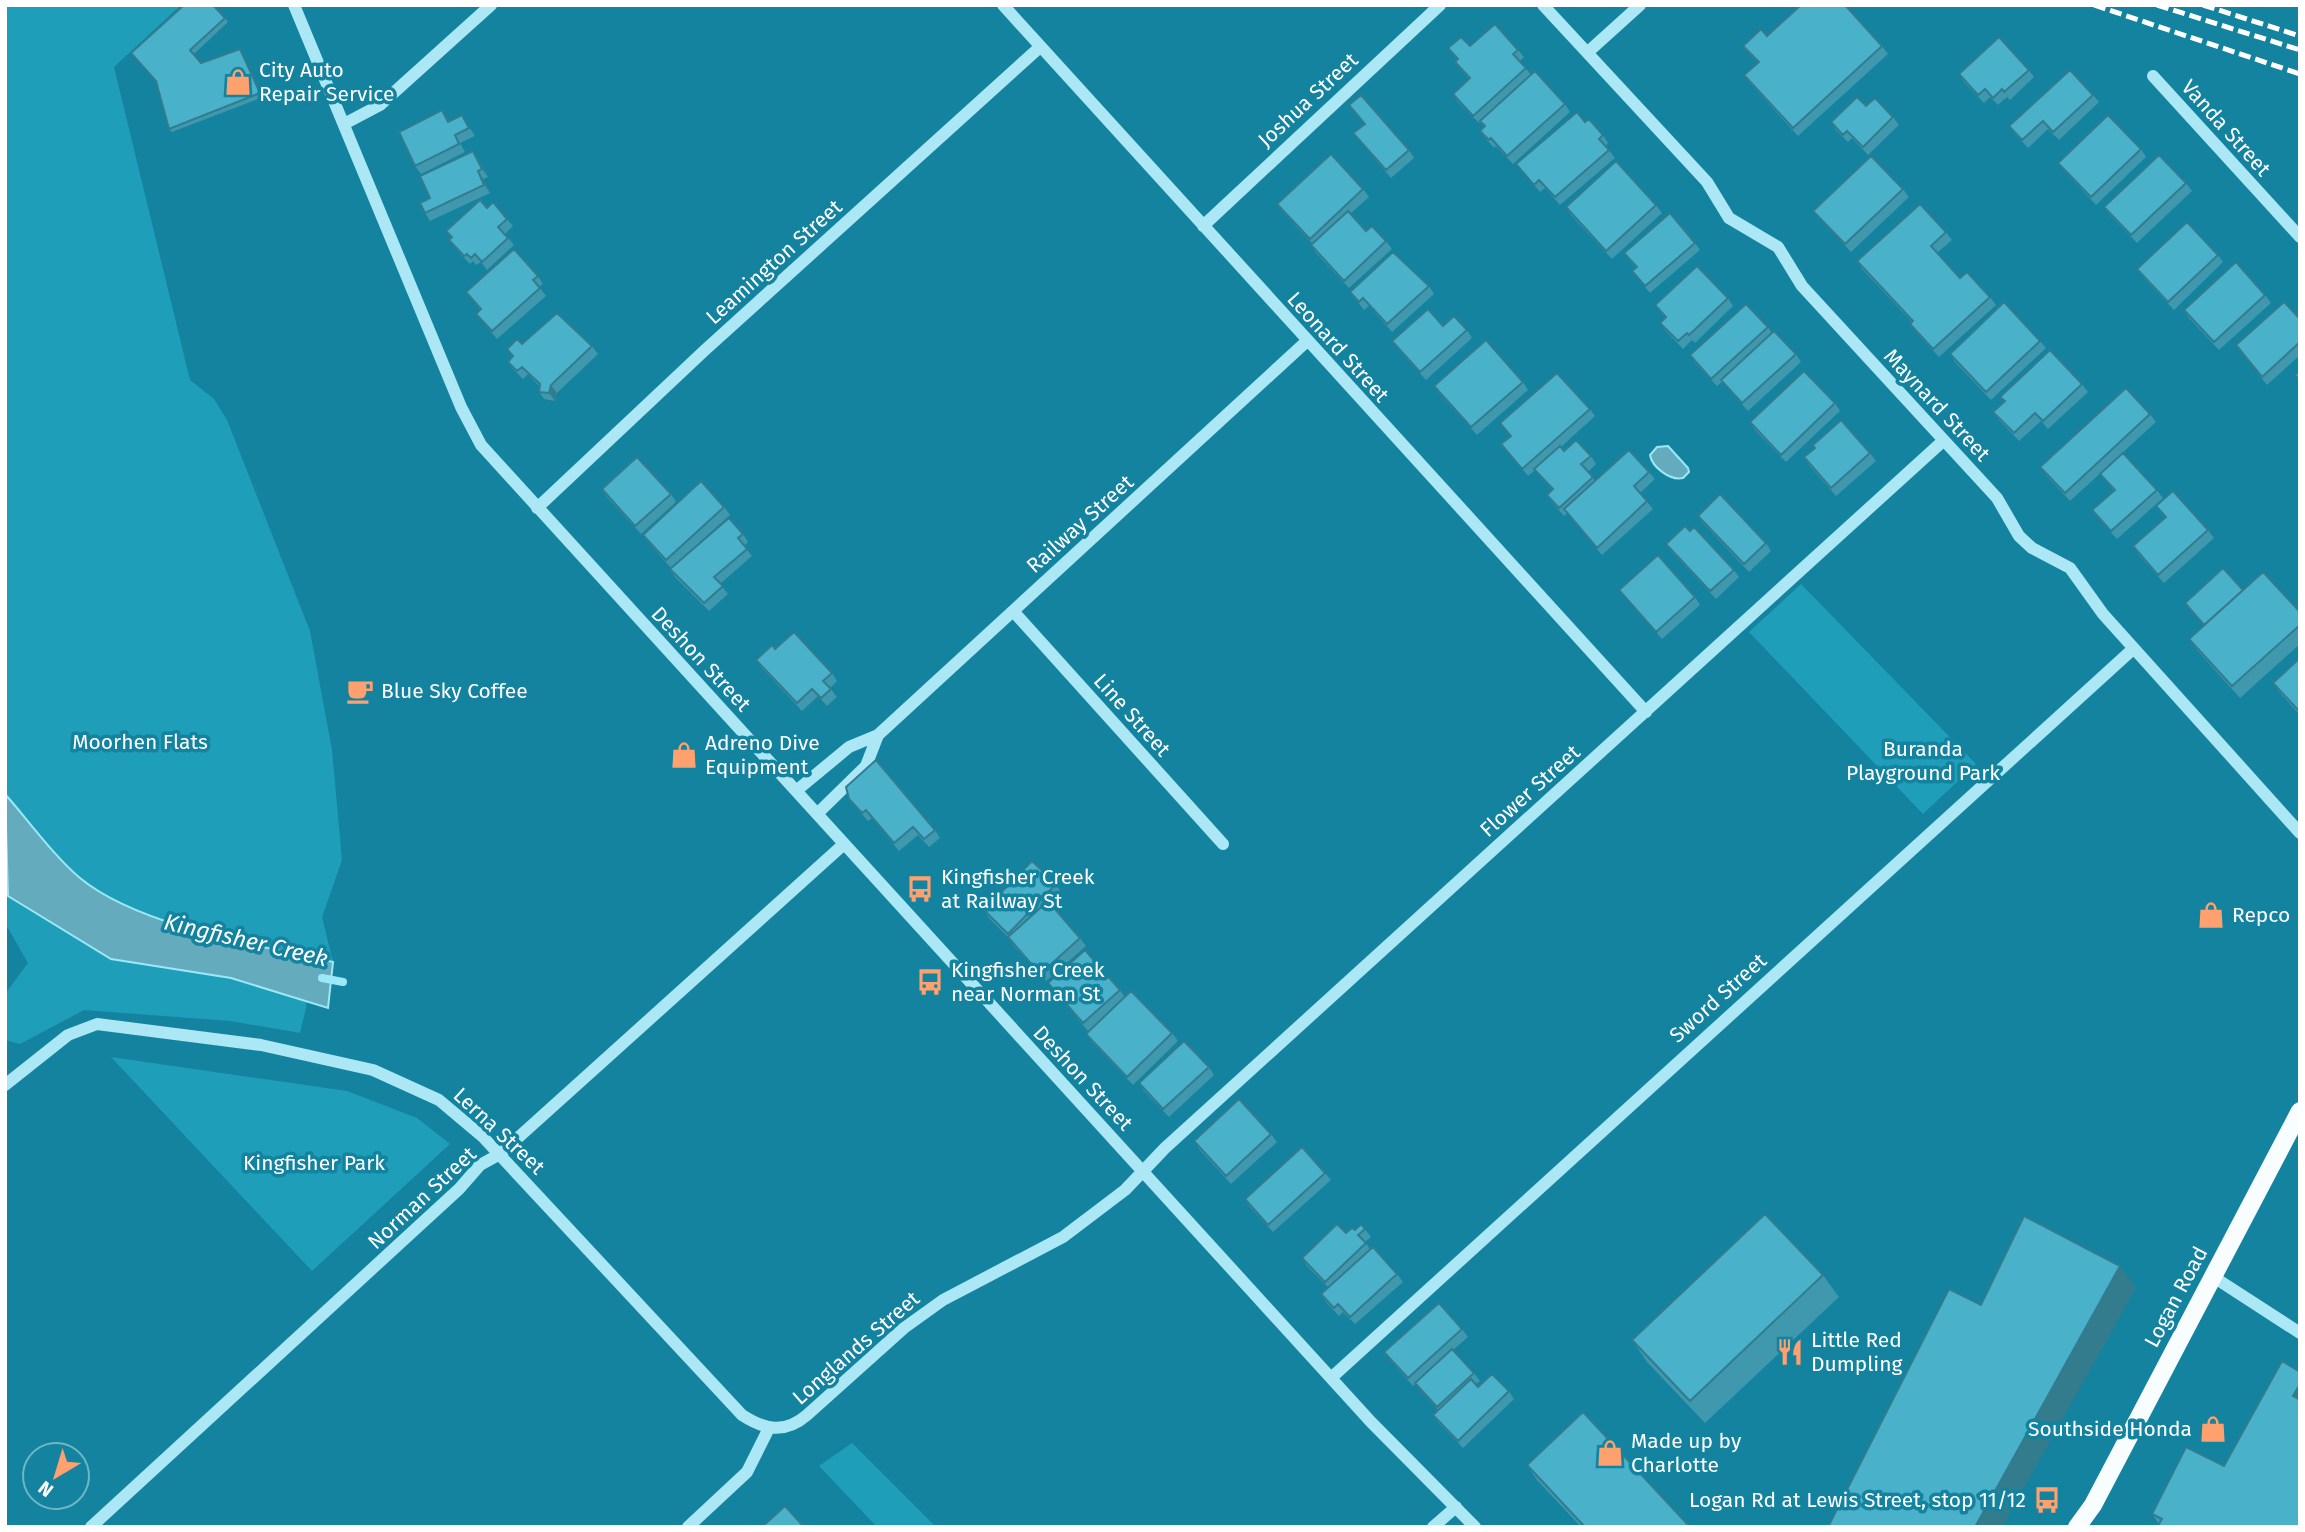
<svg xmlns="http://www.w3.org/2000/svg" width="2305" height="1532" font-family="'Fira Sans',sans-serif">
  <style>
    .green { fill: #1f9eba }
    .water { fill: #64acbd; stroke: #9de8f7; stroke-width: 2 }
    .lines { fill: none; stroke-linecap: round; stroke-linejoin: round }
    .stream { stroke: #9de8f7; stroke-width: 8 }
    .minor { stroke: #abe7f4; stroke-width: 12 }
    .major { stroke: #f8fdff; stroke-width: 18 }
    .rail { stroke: #fff; stroke-width: 5; stroke-dasharray: 12 5; stroke-linecap: butt }
    .wall { fill: #3f98ae }
    .shaded-wall { fill: #337c8d }
    .building { fill: #49b1ca; stroke: #337c8d; stroke-width: 2 }
    .labels { text-anchor: middle; stroke-width: 7; stroke-linejoin: round; paint-order: stroke }
    .poi-label { font-size: 21px; fill: #fff; stroke: #13839f; text-anchor: start }
    .street-label { font-size: 21px; fill: #fff; stroke: #13839f }
    .park-label { font-size: 21px; fill: #fff; stroke: #13839f }
    .water-label { font-size: 23px; font-style: italic; fill: #fff; stroke: #13839f }
  </style>
  <rect width="100%" height="100%" fill="#13839f"/>
  <path class="green" d="M5,5H181L114,67L190,380L214,399L227,420L310,631L332,750L342,860L322,917L333,962L312,958L306,1008L300,1033L230,1021L84,1010L20,1044L5,1040V994L28,963L5,923Z
    M1801,584L1976,764L1923,814L1749,632Z
    M111,1057L347,1091L417,1118L450,1144L312,1271Z
    M852,1443L936,1527H877L819,1466Z"/>
  <path class="water" d="M1668,446L1688,468L1689,472L1683,478C1670,481 1652,467 1650,455L1657,447Z
    M5,794C29,821 53,855 80,878C138,926 260,946 333,962L328,1008L231,978L111,959L8,896Z"/>
  <g class="lines">
    <path class="stream" d="M322,978L343,982"/>
    <path class="minor" d="M294,5L461,407L481,445L1371,1422L1475,1527
      M1003,5L1646,712
      M1543,5L1707,182L1729,218L1778,247L1802,286L1997,498L2019,536L2032,548L2070,568L2103,614L2300,833
      M1588,52L1640,5
      M2153,76L2300,237
      M344,124L380,105L491,5
      M1203,226L1440,5
      M537,508L705,350L1040,47
      M1013,611L1223,844
      M796,791L849,747L878,735L1307,341
      M817,814L866,766L878,735
      M5,1085L68,1035L97,1024L261,1045L373,1070L439,1100L483,1137L742,1415C765,1430 785,1434 807,1415L904,1328L943,1300L1063,1237L1125,1190L1165,1148L1943,441
      M2212,1276L2300,1333
      M1331,1378L2133,649
      M91,1527L459,1189L480,1165L500,1154L844,844
      M688,1527L747,1472L769,1428
      M1433,1527L1456,1507"/>
    <path class="major" d="M2077,1527L2093,1505L2300,1111"/>
    <path class="rail" d="M2094,5L2300,74
      M2157,5L2300,50
      M2203,5L2300,36"/>
  </g>
  <path class="wall" d="M225,18L228,22L194,54L201,63L240,49L263,97L172,132L169,129L157,83L131,53Z
    M1767,36L1882,46L1888,54L1798,136L1750,83L1744,75L1758,63L1743,46Z
    M1470,46L1518,50L1524,57L1520,61L1531,75L1565,104L1570,112L1513,164L1496,146L1494,148L1486,139L1480,131L1485,127L1481,122L1479,123L1458,102L1453,94L1469,79L1455,62L1457,60L1448,48Z
    M2029,70L2034,77L2010,100L2007,97L1998,105L1990,97L1984,103L1964,82L1959,74Z
    M2093,95L2099,102L2059,140L2048,129L2028,148L2015,134L2009,126Z
    M1349,105L1409,150L1414,158L1391,178L1353,133L1364,124Z
    M1866,106L1893,117L1899,125L1868,155L1852,138L1848,142L1836,130L1831,122Z
    M442,110L449,121L462,115L475,136L460,143L465,152L421,174L415,166Z
    M1585,122L1603,135L1608,143L1606,146L1615,158L1560,205L1545,188L1540,192L1516,164Z
    M2141,149L2146,157L2096,205L2064,170L2058,163Z
    M473,151L478,159L488,177L483,179L490,193L430,221L425,213L430,198Z
    M2186,183L2192,191L2137,243L2110,215L2104,207Z
    M1363,189L1369,197L1350,214L1366,231L1386,241L1392,249L1349,288L1316,253L1311,245L1312,243L1283,212L1277,204Z
    M1903,189L1909,197L1851,252L1819,218L1813,211Z
    M1656,205L1662,213L1612,259L1571,215L1566,207Z
    M487,208L507,219L513,226L505,234L514,245L487,270L481,262L476,265L473,261L470,264L455,248L449,240L451,238L446,231Z
    M1946,232L1952,240L1937,253L1960,278L1990,297L1996,305L1939,357L1916,332L1910,324L1912,322L1862,269L1857,261Z
    M1695,243L1700,250L1650,293L1632,271L1636,268L1624,253Z
    M2218,255L2223,262L2174,310L2143,277L2137,269Z
    M538,276L543,284L539,287L546,296L497,339L476,314L480,310L466,292Z
    M1429,286L1434,294L1392,332L1369,306L1364,310L1350,292Z
    M2265,295L2271,303L2219,350L2189,318L2184,310Z
    M1728,298L1733,306L1695,343L1692,340L1683,349L1665,330L1660,323L1665,318L1655,305Z
    M2300,319V355L2267,385L2236,345Z
    M1443,326L1467,330L1472,338L1426,380L1398,349L1392,341Z
    M1768,327L1772,333L1796,354L1801,362L1748,411L1722,382L1717,386L1695,363L1690,355Z
    M2040,341L2046,348L1991,400L1955,362L1950,354Z
    M522,344L592,346L598,354L557,393L555,401L544,399L539,392V386L528,374L523,379L513,369L508,362L513,357L507,349Z
    M1523,382L1528,390L1477,435L1439,393L1434,386Z
    M2082,384L2088,392L2048,429L2041,421L2019,441L1999,420L1993,412L2004,402L2000,397Z
    M1835,403L1840,411L1786,462L1755,430L1750,422Z
    M1590,409L1595,416L1561,447L1564,451L1591,456L1596,464L1588,472L1595,481L1649,472L1655,479L1640,493L1653,509L1602,555L1567,513L1564,516L1552,502L1547,495L1552,490L1535,470L1528,476L1501,444L1510,436L1500,423Z
    M2150,414L2156,422L2070,501L2046,475L2040,467Z
    M1870,453L1876,461L1836,496L1809,465L1804,457Z
    M2100,474L2157,490L2163,498L2117,539L2098,518L2092,510L2114,491Z
    M602,489L671,494L676,502L641,534L607,497Z
    M2156,506L2208,530L2214,538L2164,583L2138,554L2133,546L2165,518Z
    M724,507L730,515L671,568L648,542L643,535Z
    M1698,516L1766,543L1771,551L1749,572L1703,523Z
    M743,534L748,542L744,546L752,556L720,584L728,594L709,611L675,577L670,569Z
    M1666,544L1734,570L1739,577L1716,599L1672,552Z
    M1619,590L1695,597L1700,605L1662,639L1625,597Z
    M2243,590L2300,612V644L2240,698L2197,650L2189,639L2204,626L2185,603Z
    M775,649L832,673L837,681L830,688L837,697L827,706L818,696L802,711L762,668L756,660Z
    M2300,658V715L2281,694L2273,683Z
    M849,799L935,830L940,838L929,847L918,835L899,851L872,818L868,821Z
    M1056,884L1061,892L1050,904L1080,938L1086,946L1046,981L1013,945L1008,937L989,918L984,910Z
    M1048,983L1120,990L1125,997L1172,1033L1178,1041L1133,1085L1092,1042L1086,1034L1107,1015L1088,1031Z
    M1209,1067L1214,1075L1169,1117L1144,1091L1139,1083Z
    M1271,1134L1277,1142L1231,1184L1199,1149L1194,1141Z
    M1325,1173L1331,1180L1273,1232L1250,1207L1245,1199Z
    M1365,1229L1371,1237L1365,1242L1370,1249L1397,1274L1403,1282L1355,1324L1343,1312L1339,1316L1326,1302L1321,1294L1328,1287L1307,1266L1302,1258L1346,1233L1355,1230Z
    M1823,1275L1839,1297L1705,1423L1647,1362L1632,1340Z
    M1462,1329L1468,1337L1453,1350L1474,1373L1480,1381L1476,1384L1478,1387L1509,1391L1514,1399L1463,1448L1438,1422L1433,1415L1438,1410L1415,1384L1413,1386L1390,1360L1384,1352Z
    M1527,1465L1690,1527H1581L1537,1480Z
    M2224,1466L2300,1527L2159,1524L2152,1514Z"/>
  <path class="shaded-wall" d="M240,49L242,53L263,97L260,93Z
    M473,151L478,159L488,177L482,169Z
    M478,171L483,179L490,193L484,185Z
    M551,385L557,393L555,401L549,393Z
    M2120,1266L2136,1288L2002,1527H1975Z
    M2300,1384V1405L2293,1396Z"/>
  <path class="building" d="M184,5H213L225,18L190,50L201,63L240,49L260,93L169,129L156,81L131,53Z
    M1801,5H1845L1882,46L1793,128L1744,75L1759,62L1743,46L1761,29L1767,36Z
    M1495,24L1518,50L1513,54L1526,68L1473,116L1453,94L1470,78L1455,62L1458,59L1448,48L1461,37L1470,46Z
    M1999,37L2029,70L2004,92L2002,89L1993,98L1985,89L1978,95L1959,74Z
    M2070,70L2093,95L2053,132L2043,121L2022,140L2009,126Z
    M1535,71L1565,104L1507,156L1491,138L1489,140L1480,131L1485,126L1480,121Z
    M1361,95L1409,150L1386,170L1353,133L1365,124L1349,105Z
    M1857,97L1866,106L1875,98L1893,117L1863,147L1847,131L1843,135L1831,122Z
    M442,110L448,122L462,115L469,128L455,135L459,144L415,166L399,132Z
    M1577,112L1585,122L1589,119L1603,135L1599,139L1609,150L1555,197L1539,180L1534,185L1516,164Z
    M2108,115L2141,149L2091,197L2058,163Z
    M473,151L482,169L478,171L484,185L425,213L420,203L430,198L420,176Z
    M1331,154L1363,189L1310,239L1277,204Z
    M2159,155L2186,183L2131,235L2104,207Z
    M1871,156L1903,189L1845,244L1813,211Z
    M1616,161L1656,205L1606,251L1566,207Z
    M480,200L487,208L493,202L507,219L498,227L508,238L482,262L475,254L471,258L467,254L464,256L449,240L452,237L446,231Z
    M1920,204L1946,232L1931,246L1960,278L1967,272L1990,297L1933,349L1910,324L1913,321L1857,261Z
    M1348,211L1366,231L1372,226L1386,241L1344,281L1311,245Z
    M1670,213L1695,243L1645,286L1632,271L1637,267L1624,253Z
    M2187,222L2218,255L2168,302L2137,269Z
    M514,249L538,276L533,280L540,288L492,331L476,314L481,309L466,292Z
    M1393,252L1429,286L1387,324L1363,298L1359,302L1350,292Z
    M2236,262L2265,295L2214,342L2184,310Z
    M1697,266L1728,298L1689,335L1687,333L1678,341L1660,323L1666,317L1655,305Z
    M2004,302L2040,341L1986,392L1950,354Z
    M2284,302L2300,319V342L2262,377L2236,345Z
    M1746,304L1768,327L1711,379L1690,355Z
    M1428,309L1443,326L1454,316L1467,330L1420,372L1392,341Z
    M557,313L592,346L551,385L549,393L539,392L540,384L522,367L517,371L508,362L513,356L507,349L517,339L522,344Z
    M1774,331L1796,354L1742,403L1721,380Z
    M1486,340L1523,382L1471,427L1434,386Z
    M2050,350L2082,384L2043,421L2035,413L2014,433L1993,412L2005,401L2000,397Z
    M1804,371L1835,403L1781,455L1750,422Z
    M2300,371V380L2295,375Z
    M1557,373L1590,409L1522,469L1501,444L1511,436L1500,423Z
    M2126,388L2150,414L2065,493L2040,467Z
    M1841,420L1870,453L1831,488L1804,457L1815,448L1813,445Z
    M1576,440L1591,456L1581,464L1593,477L1559,508L1547,495L1553,489L1534,469L1560,446L1564,451Z
    M1629,450L1649,472L1634,486L1647,501L1597,548L1564,509Z
    M2123,453L2157,490L2111,531L2092,510L2115,490L2100,474Z
    M637,457L671,494L635,526L602,489Z
    M701,481L724,507L666,560L643,535Z
    M2173,491L2208,530L2158,575L2133,546L2166,517L2156,506Z
    M1720,494L1766,543L1744,564L1698,516Z
    M729,518L743,534L738,538L747,549L714,577L723,586L704,603L670,569Z
    M1685,526L1690,531L1694,527L1734,570L1710,591L1666,544Z
    M1658,555L1695,597L1656,632L1619,590Z
    M2223,568L2243,590L2204,625L2185,603Z
    M2263,572L2300,612V625L2232,686L2189,639Z
    M794,632L832,673L823,681L831,689L821,698L812,689L797,703L756,660L772,645L775,649Z
    M2300,658V712L2273,683Z
    M876,760L935,830L924,839L913,827L894,843L866,810L862,813L849,799L846,787Z
    M1032,861L1056,884L1008,934L984,910Z
    M1048,901L1080,938L1040,974L1008,937Z
    M1085,950L1120,990L1083,1023L1048,983Z
    M1131,991L1172,1033L1127,1077L1086,1034Z
    M1184,1041L1209,1067L1163,1109L1139,1083Z
    M1239,1099L1271,1134L1226,1176L1194,1141Z
    M1302,1147L1325,1173L1268,1225L1245,1199Z
    M1765,1214L1823,1275L1690,1401L1632,1340Z
    M2024,1216L2120,1266L1975,1527H1828L1949,1289L1981,1305Z
    M1337,1224L1346,1233L1352,1228L1355,1230L1361,1224L1365,1229L1358,1235L1366,1243L1325,1282L1302,1258Z
    M1373,1247L1397,1274L1350,1317L1338,1304L1334,1308L1321,1294Z
    M1439,1303L1462,1329L1408,1378L1384,1352Z
    M1452,1349L1474,1373L1437,1407L1415,1383Z
    M2282,1361L2300,1372V1384L2293,1396L2300,1400V1527H2157L2162,1519L2152,1514L2186,1447L2224,1466Z
    M1492,1374L1509,1391L1458,1441L1433,1415L1471,1379L1478,1387Z
    M1583,1412L1690,1527H1585L1527,1465Z
    M785,1506L804,1527H762Z"/>
  <defs>
    <symbol id="shop-bare" viewBox="-9 -9 18 18"><path d="M-5-2.5h2.3a2.7 3.5 0 0 1 5.4 0H5L5.5 6h-11ZM-1.5-2.5h3a1.5 2.3 0 0 0-3 0Z" fill="#ffa16e" stroke="#13839f" stroke-width="2.5" paint-order="stroke"/></symbol>
    <symbol id="cafe-bare" viewBox="-9 -9 18 18"><path d="M-5.5-4.5H6V0H3Q3 3.5 0 3.5H-2.5Q-5.5 3.5-5.5 0ZM3-3.2v2h1.7v-2ZM-6 4.5H4V6H-6Z" fill="#ffa16e" stroke="#13839f" stroke-width="2.5" paint-order="stroke"/></symbol>
    <symbol id="bus-bare" viewBox="-9 -9 18 18"><path d="M-5-6H5V4H4V6H2V4H-2V6H-4V4H-5ZM-3.5-4V0h7V-4ZM-3.5 1.2v1.5H-2V1.2ZM2 1.2v1.5H3.5V1.2Z" fill="#ffa16e" stroke="#13839f" stroke-width="2.5" paint-order="stroke"/></symbol>
    <symbol id="restaurant-bare" viewBox="-9 -9 18 18"><path d="M-5-6h1v4h1v-4h1v4h1v-4h1v5L-1.5 .5V6h-2V.5L-5-1ZM5-6V6H3V1.5H1.5Q1.5-4 5-6Z" fill="#ffa16e" stroke="#13839f" stroke-width="2.5" paint-order="stroke"/></symbol>
  </defs>
  <g fill-rule="evenodd">
    <use href="#shop-bare" x="219" y="63" width="38" height="38"/>
    <use href="#cafe-bare" x="341" y="672" width="38" height="38"/>
    <use href="#shop-bare" x="665" y="736" width="38" height="38"/>
    <use href="#bus-bare" x="901" y="870" width="38" height="38"/>
    <use href="#shop-bare" x="2192" y="896" width="38" height="38"/>
    <use href="#bus-bare" x="911" y="963" width="38" height="38"/>
    <use href="#restaurant-bare" x="1771" y="1333" width="38" height="38"/>
    <use href="#shop-bare" x="2194" y="1410" width="38" height="38"/>
    <use href="#shop-bare" x="1591" y="1434" width="38" height="38"/>
    <use href="#bus-bare" x="2028" y="1481" width="38" height="38"/>
  </g>
  <g class="labels">
    <g class="poi-label">
      <text x="259" y="77">City Auto<tspan x="259" dy="24">Repair Service</tspan></text>
      <text x="381" y="698">Blue Sky Coffee</text>
      <text x="705" y="750">Adreno Dive<tspan x="705" dy="24">Equipment</tspan></text>
      <text x="941" y="884">Kingfisher Creek<tspan x="941" dy="24">at Railway St</tspan></text>
      <text x="2232" y="922">Repco</text>
      <text x="951" y="977">Kingfisher Creek<tspan x="951" dy="24">near Norman St</tspan></text>
      <text x="1811" y="1347">Little Red<tspan x="1811" dy="24">Dumpling</tspan></text>
      <text x="2192" y="1436" text-anchor="end">Southside Honda</text>
      <text x="1631" y="1448">Made up by<tspan x="1631" dy="24">Charlotte</tspan></text>
      <text x="2026" y="1507" text-anchor="end">Logan Rd at Lewis Street, stop 11/12</text>
    </g>
    <g class="street-label">
      <text transform="translate(1308 100) rotate(-43)" y="7">Joshua Street</text>
      <text transform="translate(2226 128) rotate(48)" y="7">Vanda Street</text>
      <text transform="translate(774 262) rotate(-42)" y="7">Leamington Street</text>
      <text transform="translate(1338 347) rotate(48)" y="7">Leonard Street</text>
      <text transform="translate(1937 405) rotate(47)" y="7">Maynard Street</text>
      <text transform="translate(1080 524) rotate(-42)" y="7">Railway Street</text>
      <text transform="translate(701 659) rotate(47)" y="7">Deshon Street</text>
      <text transform="translate(1132 715) rotate(48)" y="7">Line Street</text>
      <text transform="translate(1530 791) rotate(-42)" y="7">Flower Street</text>
      <text transform="translate(1718 998) rotate(-42)" y="7">Sword Street</text>
      <text transform="translate(1083 1078) rotate(47)" y="7">Deshon Street</text>
      <text transform="translate(499 1131) rotate(43)" y="7">Lerna Street</text>
      <text transform="translate(422 1198) rotate(-43)" y="7">Norman Street</text>
      <text transform="translate(2176 1297) rotate(-62)" y="7">Logan Road</text>
      <text transform="translate(856 1348) rotate(-41)" y="7">Longlands Street</text>
    </g>
    <g class="park-label">
      <text x="140" y="749">Moorhen Flats</text>
      <text x="1923" y="756">Buranda<tspan x="1923" dy="24">Playground Park</tspan></text>
      <text x="314" y="1170">Kingfisher Park</text>
    </g>
    <g class="water-label">
      <text transform="translate(246 940) rotate(13)" y="8">Kingfisher Creek</text>
    </g>
  </g>
  <rect width="2305" height="1532" fill="none" stroke="#ffffff" stroke-width="14"/>
  <g transform="translate(56 1476) rotate(218)"><circle r="33" fill="#13839f" stroke="#71b5c5" stroke-width="2"/>
  <path d="M0-5L12 26L0 18L-12 26Z" fill="#ffa16e"/>
  <text y="-10" font-size="19" font-weight="bold" text-anchor="middle" fill="#ffffff">N</text>
  </g>
</svg>
